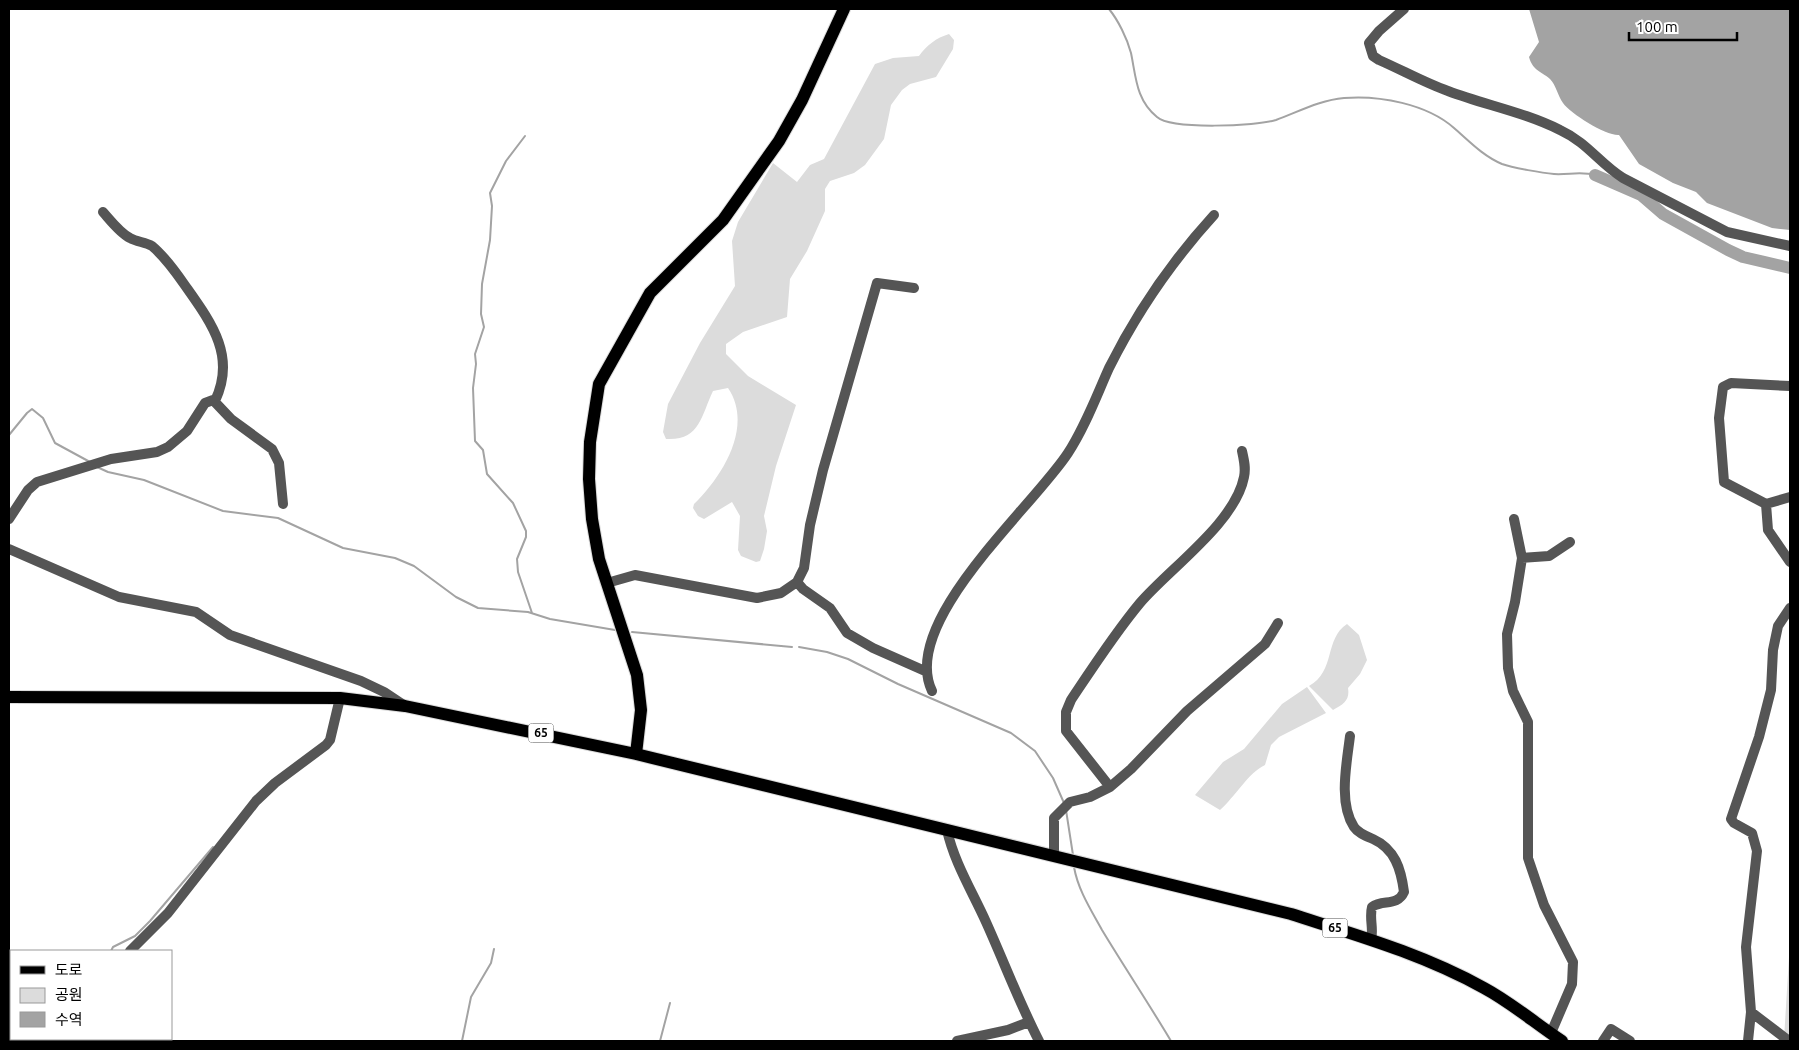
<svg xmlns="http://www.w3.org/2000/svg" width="1799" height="1050" font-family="Ubuntu,'Noto Sans KR',sans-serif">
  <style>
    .green { fill: #dcdcdc }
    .water { fill: #a3a3a3 }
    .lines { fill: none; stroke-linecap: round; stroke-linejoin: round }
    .stream { stroke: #a3a3a3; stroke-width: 2 }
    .river { stroke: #a3a3a3; stroke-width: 12 }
    .major-casing { stroke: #dbdbdb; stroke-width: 14 }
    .minor { stroke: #555; stroke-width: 10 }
    .major { stroke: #000; stroke-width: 12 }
    .labels { text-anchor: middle; stroke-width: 4; stroke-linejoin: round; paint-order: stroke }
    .shield { fill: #fff; stroke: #4c4c4c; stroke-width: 1 }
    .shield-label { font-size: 12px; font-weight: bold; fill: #000 }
  </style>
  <rect width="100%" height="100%" fill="#fff"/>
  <path class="green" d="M949,34L954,40L953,49L936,77L910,84L902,90L891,105L884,139L865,165L854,173L830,181L825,189V211L807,251L790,279L787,317L743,332L726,344V354L748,376L796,405L776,466L764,516L767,531L764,549L760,561L756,562L741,556L738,550L740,516L732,502L704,519L698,516L693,508L694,504C722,477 754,426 728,388L713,391C701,416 700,441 666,439L663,432L668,404L700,343L735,286L732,241L738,222L773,163L797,182L810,165L824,159L875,64L893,58L919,56C927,45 936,38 949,34Z
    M1347,624L1359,635L1367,660L1360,674L1348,688C1350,700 1344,704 1333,710L1309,686C1336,671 1324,639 1347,624Z
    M1307,687L1326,713L1279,737L1271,745L1265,765C1248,773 1235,797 1220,810L1195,795L1223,762L1244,749L1282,704Z
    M1790,953V1036L1784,1039L1789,957Z"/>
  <path class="water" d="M1529,9H1790V230L1772,228L1707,203L1696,192L1673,183L1639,164L1619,135C1606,136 1571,114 1563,103C1558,96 1556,85 1550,79C1541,71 1533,71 1529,57L1539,42Z"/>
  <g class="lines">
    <path class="stream" d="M1109,9C1118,20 1127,38 1131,53C1136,77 1136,100 1157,117C1172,130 1256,126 1276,120C1298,112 1320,100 1344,98C1379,95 1427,104 1454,128C1469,141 1483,156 1502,164C1513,168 1543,173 1554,174C1568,175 1581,171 1595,175
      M525,136L506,161L490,193L492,206L490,240L482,284L481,314L484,327L475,354L476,364L473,388L475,441L483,450L487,474L513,503L526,531V537L517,559L518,572L532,613
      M9,435L27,413L32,409L43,418L55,443L90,462
      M97,467L108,472L144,480L223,511L278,518L343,548L395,558L414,566L456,597L478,608L528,612L550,619L615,630
      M632,632L792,647
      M799,647L827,652L848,659L898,684L1011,733L1035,751L1053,778L1064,803
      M1066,810L1073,855
      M1074,867C1078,890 1091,910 1102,930C1125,968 1149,1004 1171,1041
      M111,951L113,947L135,936L150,921L213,847
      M30,1041L32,1039
      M462,1041L471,997L491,963L494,949
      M660,1041L670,1003"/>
    <path class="river" d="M1595,175L1641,195L1663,214L1728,250L1743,257L1790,268"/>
    <defs>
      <path id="major" d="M9,697L340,698L405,706L636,754L1291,914C1356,935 1423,954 1484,988C1512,1003 1536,1024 1562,1041
        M636,754L641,710L637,675L599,559L592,519L589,479L590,442L599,384L650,293L723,220L779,141L802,100L844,9"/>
    </defs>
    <use href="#major" class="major-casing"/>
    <path class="minor" d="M1404,9L1379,31L1369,43L1373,56L1379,60C1402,70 1425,83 1448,91C1485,105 1524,112 1560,130C1588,143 1599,163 1623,178L1727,232L1790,246
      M103,212C111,221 120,233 130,238C137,242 145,242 152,246C164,256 175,271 184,284C210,321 237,355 215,401
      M1790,386L1731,383L1723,387L1719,418L1724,482L1766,504L1768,530L1790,562
      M1766,504L1790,497
      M9,519L28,490L37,482L111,459L157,452L168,447L187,431L205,403L213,400L231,419L272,449L279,463L283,504
      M1514,519L1522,558L1515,602L1507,634L1508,668L1513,691L1528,722V858L1544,905L1573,962L1572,984L1551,1033
      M9,549L119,597L196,612L230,635L361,681L384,692L405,706
      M1522,558L1549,556L1570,542
      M797,582L803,589L830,608L847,633L873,648L925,671
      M607,583L635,575L757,598L781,593L797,582L804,568L810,525L823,470L877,283L914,288
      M932,691C899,622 1033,507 1068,453C1085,427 1096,397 1109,368C1137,312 1172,261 1214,215
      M1350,736C1347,762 1338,803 1354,827C1358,833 1366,836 1373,839C1395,849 1401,869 1404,892C1397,907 1383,899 1372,907C1369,918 1374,929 1371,940
      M1110,787L1066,731V712L1071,700C1093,667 1115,633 1140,603C1170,568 1235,523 1244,477C1246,468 1244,460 1242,451
      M947,830C954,862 972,891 986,922C1004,962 1019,1002 1039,1041
      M1054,856V818L1070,802L1090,797L1110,787L1131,769L1187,711L1265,644L1278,623
      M130,951L168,913L256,801L275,783L326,745L330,740L340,698
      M1751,1012L1789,1041
      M42,1041L44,1039
      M957,1041L1008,1030L1029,1022
      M1603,1041L1611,1029L1630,1041
      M1748,1041L1751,1012L1746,947L1757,851L1752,833L1734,823L1731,819L1759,737L1771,690L1773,650L1778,626L1790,608"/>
    <use href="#major" class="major"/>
  </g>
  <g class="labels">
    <g class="shield">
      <rect x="528.5" y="723.5" width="25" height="19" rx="4"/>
      <rect x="1322.5" y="918.5" width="25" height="19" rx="4"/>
    </g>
    <g class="shield-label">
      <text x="541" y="737">65</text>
      <text x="1335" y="932">65</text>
    </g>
  </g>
  <rect width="1799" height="1050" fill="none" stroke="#000000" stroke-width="20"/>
  <rect x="10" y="950" width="162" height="90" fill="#ffffff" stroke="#999999"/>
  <rect x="20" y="966" width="25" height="8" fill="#000000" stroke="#999999"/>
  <text x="55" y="975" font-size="15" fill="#000000">도로</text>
  <rect x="20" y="988" width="25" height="15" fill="#dcdcdc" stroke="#999999"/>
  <text x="55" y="1000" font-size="15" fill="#000000">공원</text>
  <rect x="20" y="1012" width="25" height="15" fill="#a3a3a3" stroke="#999999"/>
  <text x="55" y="1025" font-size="15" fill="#000000">수역</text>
  <path d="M1629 32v8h108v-8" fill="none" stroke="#000000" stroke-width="2.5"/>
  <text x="1636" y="32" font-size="15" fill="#000000" stroke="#ffffff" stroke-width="4" paint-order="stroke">100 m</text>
</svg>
